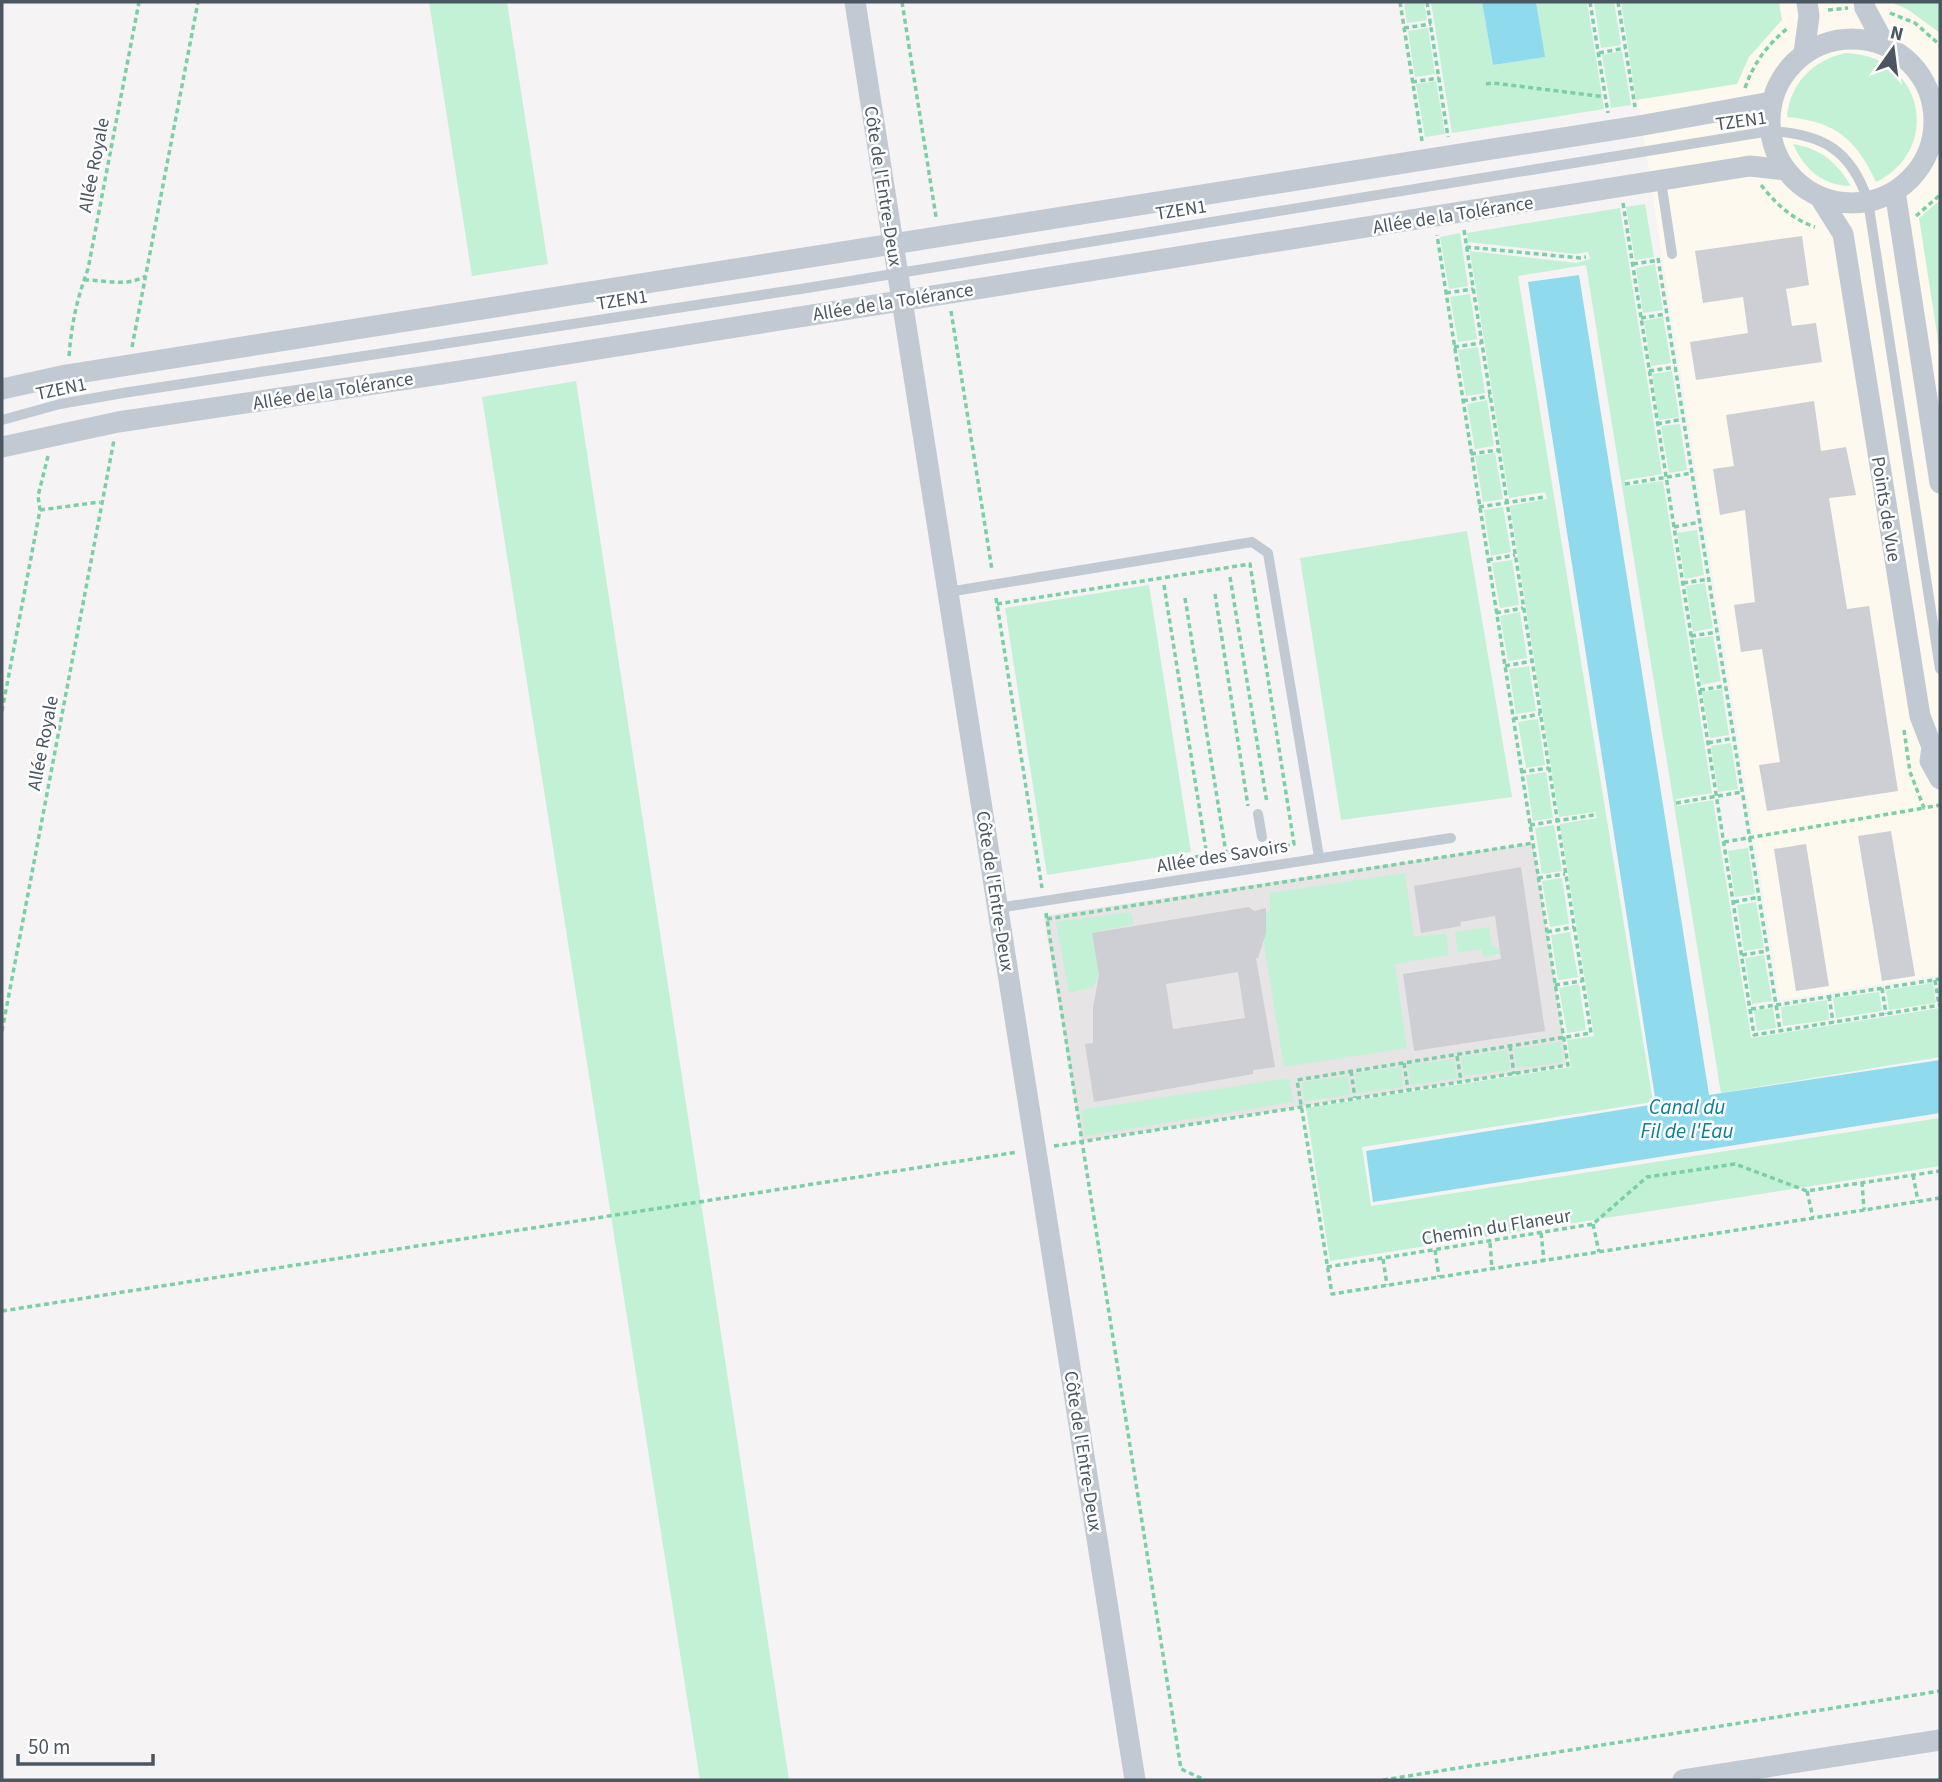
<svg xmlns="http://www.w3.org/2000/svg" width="1942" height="1782" font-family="'Source Sans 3',sans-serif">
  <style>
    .commercial { fill: #fdf9ef }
    .education { fill: #e6e4e5 }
    .green { fill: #c3f1d5 }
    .water { fill: #90daee }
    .building { fill: #cdcfd5; fill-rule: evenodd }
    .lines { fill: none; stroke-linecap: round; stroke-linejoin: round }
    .path { stroke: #7ad0a6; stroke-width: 3.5; stroke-dasharray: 5 3.5; stroke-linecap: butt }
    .service { stroke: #c1cad2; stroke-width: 10 }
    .minor { stroke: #c1cad2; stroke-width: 21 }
    .labels { text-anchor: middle; stroke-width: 5; stroke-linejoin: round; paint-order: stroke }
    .street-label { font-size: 19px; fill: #4a5661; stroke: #fff }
    .water-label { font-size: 21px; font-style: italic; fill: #0c7c9b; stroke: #fff }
  </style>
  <rect width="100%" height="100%" fill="#f5f3f3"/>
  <path class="commercial" d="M1622,2H1940V975L1780,1000Z"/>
  <path class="education" d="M1533,843L1568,1065L1082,1141L1044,916Z"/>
  <path class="green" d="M429,2H507L548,264L472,276Z
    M1404,2H1424L1427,20L1407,23Z
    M1431,2H1482L1493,65L1544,57L1536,2H1587L1604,109L1452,133Z
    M1594,2H1614L1621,45L1601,48Z
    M1621,2H1779L1782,20L1749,57L1737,84L1636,100Z
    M1890,2H1940V33L1907,9Z
    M1428,28L1435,74L1415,77L1408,31Z
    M1622,51L1631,105L1611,108L1602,55Z
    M1846,53C1925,56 1942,150 1876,182C1855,138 1836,122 1787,117C1790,83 1813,60 1846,53Z
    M1436,81L1445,134L1425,137L1416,84Z
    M1793,144C1821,149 1836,161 1851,186C1823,186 1804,169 1793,144Z
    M1940,200V353L1919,218Z
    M1645,204L1654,257L1635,260L1626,207Z
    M1620,208L1662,474L1625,480L1626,486L1663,481L1712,793L1676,799L1677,806L1713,800L1751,1038L1940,1008V1057L1721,1093L1586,265L1518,276L1653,1102L1362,1147L1371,1206L1940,1118V1166L1330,1261L1306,1108L1571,1067L1567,1040L1594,1036L1560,824L1597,818L1595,812L1559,817L1510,506L1547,499L1545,492L1509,498L1470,251L1576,263L1590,259L1588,252L1575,254L1468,242L1467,233Z
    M1460,233L1468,286L1449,289L1440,237Z
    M1655,264L1663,310L1643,313L1636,268Z
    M1470,294L1477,339L1458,342L1450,297Z
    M1663,317L1671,363L1651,366L1644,321Z
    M1478,347L1485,393L1466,396L1458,350Z
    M1672,371L1679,417L1659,420L1652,374Z
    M576,381L789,1780H700L482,397Z
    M1487,400L1494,446L1475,449L1467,404Z
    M1680,424L1687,470L1669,473L1661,426Z
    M1495,453L1503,499L1483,502L1475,456Z
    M1503,507L1511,552L1491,556L1484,510Z
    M1697,530L1704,575L1685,579L1677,533Z
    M1467,531L1512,797L1341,820L1300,558Z
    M1512,560L1519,605L1500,608L1492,563Z
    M1705,583L1713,628L1693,632L1686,586Z
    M1149,585L1191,852L1047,875L1005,608Z
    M1520,612L1527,658L1508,661L1500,616Z
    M1713,636L1721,681L1701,685L1694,639Z
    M1529,666L1536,711L1516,714L1509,669Z
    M1722,689L1729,735L1710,738L1702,692Z
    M1538,719L1545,765L1526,768L1518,722Z
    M1731,743L1738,789L1718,792L1711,746Z
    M1546,772L1553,818L1533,821L1526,775Z
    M1554,825L1562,871L1542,874L1535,828Z
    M1748,848L1755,894L1735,897L1728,851Z
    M1405,873L1414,937L1446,933L1449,955L1395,964L1407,1048L1284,1067L1259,913L1270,911V893Z
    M1562,878L1569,924L1550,927L1542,881Z
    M1756,902L1764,948L1744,951L1737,905Z
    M1131,912L1134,924L1092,933L1099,975L1093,987L1069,993L1056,922Z
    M1489,927L1492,947H1499L1500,953L1484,957L1481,949L1458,953L1455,932Z
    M1570,932L1578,977L1558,980L1551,935Z
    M1764,955L1772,1001L1752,1004L1745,958Z
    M1933,983L1936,1003L1889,1010L1886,990Z
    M1579,984L1586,1030L1567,1033L1559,988Z
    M1879,992L1882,1011L1836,1018L1833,998Z
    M1827,1000L1829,1020L1783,1026L1781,1007Z
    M1773,1008L1776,1028L1757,1031L1754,1010Z
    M1561,1042L1563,1062L1517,1068L1514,1049Z
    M1507,1050L1510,1070L1464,1076L1461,1057Z
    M1454,1059L1457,1078L1411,1085L1408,1065Z
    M1401,1067L1403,1087L1357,1093L1355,1073Z
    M1348,1076L1350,1095L1304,1101L1302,1082Z
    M1289,1078L1293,1102L1085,1136L1081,1110Z"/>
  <path class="water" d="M1482,2H1536L1545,57L1493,65Z
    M1579,275L1709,1095L1940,1060V1113L1373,1202L1366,1151L1656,1104L1528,282Z"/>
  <path class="building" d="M1802,236L1809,285L1786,289L1792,326L1816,323L1822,362L1696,380L1690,342L1748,333L1743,297L1703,303L1695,251Z
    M1814,401L1821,451L1846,447L1856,495L1829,498L1847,609L1869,606L1898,791L1767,811L1759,765L1780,762L1762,649L1741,652L1734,605L1755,602L1745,510L1720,515L1713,469L1734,466L1726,415Z
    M1891,831L1915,976L1882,981L1858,836Z
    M1806,844L1829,986L1796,991L1774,849Z
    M1521,867L1545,1031L1414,1051L1403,974L1501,959L1495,916L1460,922L1461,926L1421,933L1414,886Z
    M1249,907L1254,911L1266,908V933L1258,958H1256L1275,1067L1253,1070V1074L1094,1102L1085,1044L1093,1043V1008L1099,975L1092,933ZM1238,972L1245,1018L1173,1029L1166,984Z"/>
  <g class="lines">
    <path class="path" d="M902,2L936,217
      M1400,2L1422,141
      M1427,2L1448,137
      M1590,2L1608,113
      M1618,2L1635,107
      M1828,10L1848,8
      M1890,13L1915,23L1940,45
      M1404,28L1431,24
      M1599,53L1625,48
      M1412,82L1439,78
      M1486,84L1493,83L1606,97
      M1745,88C1754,62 1768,44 1789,27
      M1761,185C1776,204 1792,219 1815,227
      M1623,203L1754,1035L1940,1005
      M1916,216L1940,195
      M1464,230L1591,1033L1297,1080L1332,1294L1940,1198
      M1466,247L1580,258L1586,257
      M1658,258L1780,1030
      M1633,264L1659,260
      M84,280C107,280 126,287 146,276
      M1446,293L1473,289
      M951,311L992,570
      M1641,318L1666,314
      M132,347L198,2
      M1454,347L1481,343
      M69,356C72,322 76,302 88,269L139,2
      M1649,371L1675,367
      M1463,401L1490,396
      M1657,424L1683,419
      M1471,454L1498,450
      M1625,484L1692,473
      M1479,507L1544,497
      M40,510L100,502
      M1674,527L1700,522
      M1488,560L1515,555
      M1230,577L1267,803
      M1683,583L1709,579
      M1164,585L1207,856
      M1215,594L1248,806
      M996,598L1042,888
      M1185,598L1226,853
      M997,604L1250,564L1294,844L1273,847
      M1496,613L1523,608
      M1691,636L1717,632
      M1505,666L1532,661
      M1700,690L1725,686
      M2,711L40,510L38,496L48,456
      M1513,719L1540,714
      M1904,730L1910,772L1924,808L1940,805
      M1708,743L1734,738
      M1521,772L1549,768
      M1676,803L1742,792
      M1530,825L1594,815
      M1724,842L1924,808
      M1195,857L1255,849
      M1538,878L1565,874
      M1734,902L1759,897
      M1046,913L1181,1769L1205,1780
      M1047,919L1533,843
      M1547,932L1574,927
      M1742,955L1767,951
      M1935,980L1939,1005
      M1555,985L1582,981
      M1882,988L1886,1014
      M1829,996L1833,1022
      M1751,1009L1940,979
      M2,1031L114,440
      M1510,1046L1514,1074
      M1457,1056L1461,1081
      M1404,1063L1408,1090
      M1351,1071L1355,1098
      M1054,1146L1568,1065L1437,235
      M1913,1175L1918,1201
      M1862,1182L1864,1210
      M1807,1191L1813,1218
      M1593,1224L1599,1252
      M1541,1233L1544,1261
      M1490,1243L1492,1269
      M1435,1250L1439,1277
      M1383,1259L1387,1285
      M1327,1267L1593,1224L1647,1177L1735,1164L1807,1191L1940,1171
      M2,1311L1018,1152
      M1383,1780L1940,1691"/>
    <path class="service" d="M1661,181L1672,254
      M2,420L60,404L123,393L807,288L1770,131C1823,134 1851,150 1868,201L1940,669
      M948,592L1252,542L1268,553L1319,857
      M1258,814L1262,837
      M998,908L1451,838"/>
    <path class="minor" d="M855,2L1135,1780
      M1864,2L1865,8L1885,45
      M1770 121a82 82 0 1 1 164 0a82 82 0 1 1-164 0Z
      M1804,53L1809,16L1807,2
      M1895,191L1940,483
      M1819,196L1843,234L1920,716L1932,747L1930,761L1940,779
      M2,389L66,375L1644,125L1771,102
      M2,447L118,422L441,374L1750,166L1786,170
      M1683,1780L1940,1740"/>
  </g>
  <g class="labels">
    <g class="street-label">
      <text transform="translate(1741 120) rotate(-8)" y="7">TZEN1</text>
      <text transform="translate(93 165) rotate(-79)" y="7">Allée Royale</text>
      <text transform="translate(884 186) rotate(81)" y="7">Côte de l'Entre-Deux</text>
      <text transform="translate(1181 209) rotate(-9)" y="7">TZEN1</text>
      <text transform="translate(1453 214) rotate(-9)" y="7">Allée de la Tolérance</text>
      <text transform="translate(622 299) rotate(-9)" y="7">TZEN1</text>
      <text transform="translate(893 301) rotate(-9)" y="7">Allée de la Tolérance</text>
      <text transform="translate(61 388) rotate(-12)" y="7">TZEN1</text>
      <text transform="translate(333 390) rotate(-9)" y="7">Allée de la Tolérance</text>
      <text transform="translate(1887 509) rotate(81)" y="7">Points de Vue</text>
      <text transform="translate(42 743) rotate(-79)" y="7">Allée Royale</text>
      <text transform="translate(1222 855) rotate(-9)" y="7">Allée des Savoirs</text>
      <text transform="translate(996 891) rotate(81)" y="7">Côte de l'Entre-Deux</text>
      <text transform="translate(1496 1226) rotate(-9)" y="7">Chemin du Flaneur</text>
      <text transform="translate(1084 1451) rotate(81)" y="7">Côte de l'Entre-Deux</text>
    </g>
    <g class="water-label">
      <text x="1687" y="1114">Canal du<tspan x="1687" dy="24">Fil de l'Eau</tspan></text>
    </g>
  </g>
  <rect width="1942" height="1782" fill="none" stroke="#4a5661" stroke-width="7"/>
  <g transform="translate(1893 49) rotate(14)" stroke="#ffffff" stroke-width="5" paint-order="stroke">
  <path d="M0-5L12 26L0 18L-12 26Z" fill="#4a5661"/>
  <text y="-10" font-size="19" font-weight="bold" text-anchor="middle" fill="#4a5661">N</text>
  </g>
  <path d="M18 1754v10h135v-10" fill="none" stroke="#4a5661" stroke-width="3.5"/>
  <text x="28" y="1754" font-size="21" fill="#4a5661" stroke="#ffffff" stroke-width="5" paint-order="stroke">50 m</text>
</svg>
